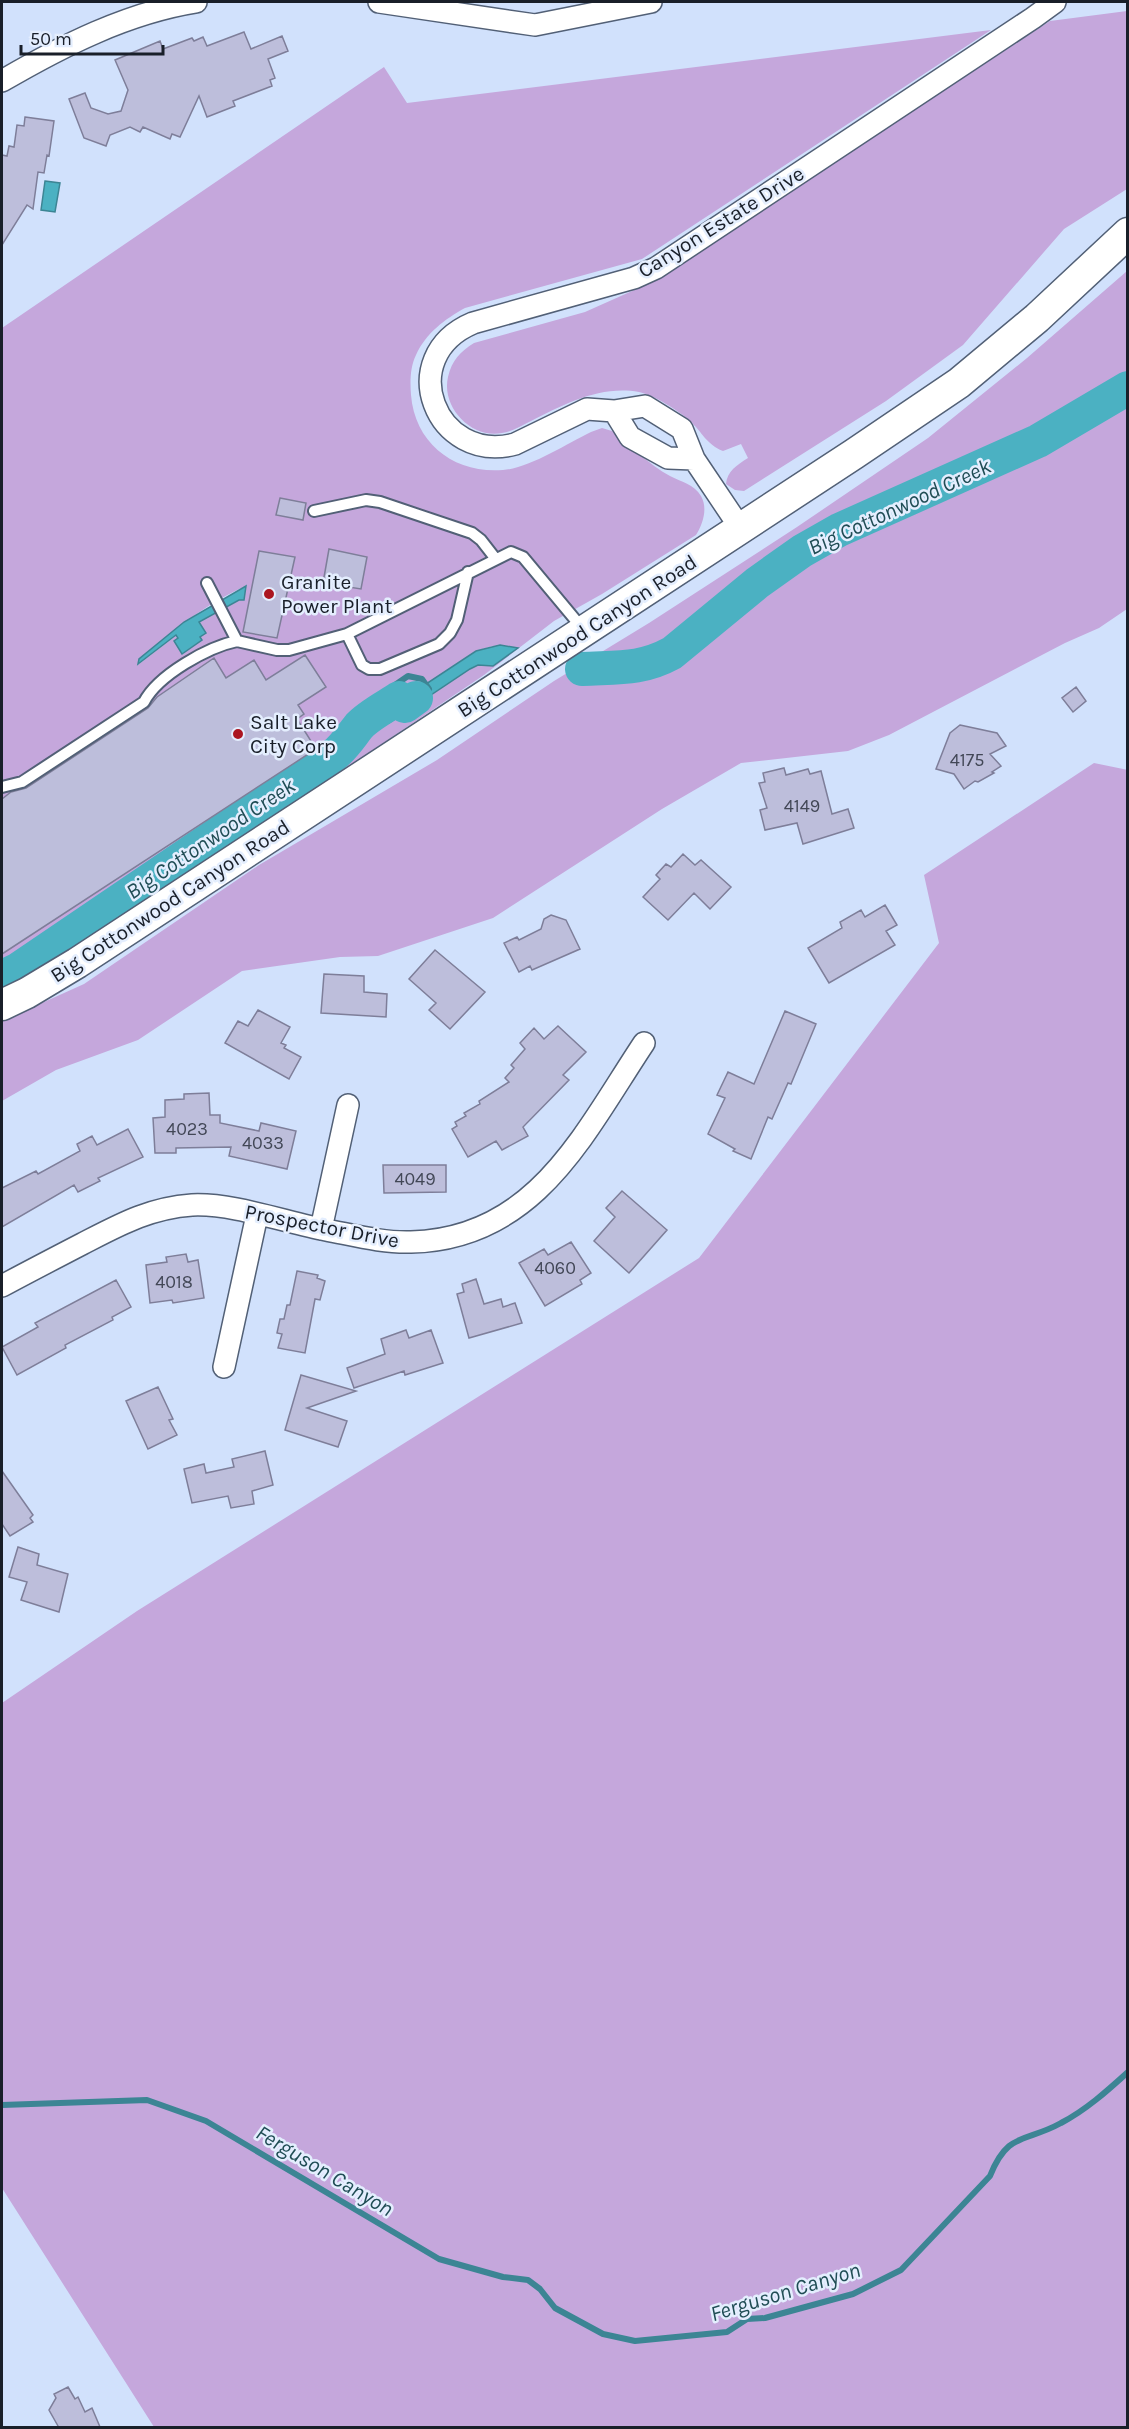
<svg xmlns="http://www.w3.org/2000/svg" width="1129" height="2429" font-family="Karla,sans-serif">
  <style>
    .green { fill: #c5a7dc; fill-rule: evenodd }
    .water { fill: #4bb1c2; stroke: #3c8594; stroke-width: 1.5 }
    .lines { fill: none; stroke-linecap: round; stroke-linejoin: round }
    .stream { stroke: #3c8594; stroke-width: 6 }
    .river { stroke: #4bb1c2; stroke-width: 34 }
    .building { fill: #bdbedb; stroke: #7e7e99; stroke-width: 1.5 }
    .lane-casing { stroke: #526076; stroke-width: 14 }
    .street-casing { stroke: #526076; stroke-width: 24 }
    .secondary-casing { stroke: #526076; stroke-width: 33 }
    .lane { stroke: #fff; stroke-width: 10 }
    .street { stroke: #fff; stroke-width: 21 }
    .secondary { stroke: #fff; stroke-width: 30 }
    .poi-dot { fill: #ab1621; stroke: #e4eefe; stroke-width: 2 }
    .labels { text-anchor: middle; stroke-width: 5; stroke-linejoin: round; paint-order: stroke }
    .number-label { font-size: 18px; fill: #424756 }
    .street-label { font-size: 21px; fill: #191f29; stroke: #e4eefe }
    .poi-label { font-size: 21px; fill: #191f29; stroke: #e4eefe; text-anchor: start }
    .water-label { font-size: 22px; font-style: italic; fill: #204d55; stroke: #e4eefe }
  </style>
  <rect width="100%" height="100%" fill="#d1e1fc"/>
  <path class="green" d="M1127,11V189L1064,229L963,345L886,401L744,491L735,490L726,484C727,471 737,465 748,458L741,444L723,451C706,444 703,433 690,421C679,411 654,395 639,392C600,385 565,404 531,421C522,425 512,432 502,433C471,439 441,407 448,377C452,360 460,352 474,343L585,312L650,283L1050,21Z
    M991,30L642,259L465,308C445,319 426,333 416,355C410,367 410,382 411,395C415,444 455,474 503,470C530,468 566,444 591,432L602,428L612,431C630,445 649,465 670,476C681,482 694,484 701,496C708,508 703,524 696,535L602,594L554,621L484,675L96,937L2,988V328L384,67L407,103ZM246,586L243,600H239L199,622L200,637L183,654L174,641L178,638L177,635L139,664L140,659C172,632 206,603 246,586ZM493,646L517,648L493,666L478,665L470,669L389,723L376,703L414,693L476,651Z
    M1127,271V609L1099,628L1065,643L889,735L848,751L741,763L662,809L493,918L378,956L340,957L242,971L138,1040L56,1070L2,1101V1021L84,984L259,865L437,760L554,681L649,623L797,527L928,438L1027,358Z
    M1094,763L1128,770L1127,2427H154L2,2188V1703L137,1611L699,1258L939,943L924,875Z"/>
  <path class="water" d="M45,181L60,183L55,212L41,210Z
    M246,586L244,600H239L199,622L206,633L200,637L202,640L182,654L174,641L178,638L176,635L138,664L139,659L184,622Z
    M500,645L518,648L493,666L478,665L470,669L389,723L376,703L385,697L388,701L409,687L414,692L476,651Z"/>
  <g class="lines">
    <path class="stream" d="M392,687L408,676L422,679L429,689
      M360,725L373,700L392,687L399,698
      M334,755L392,715
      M2,2105L147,2100L206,2121L439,2259L503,2277L528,2280L540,2289L555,2308L603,2334L635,2341L727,2332L747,2319L765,2318L853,2294L901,2270L990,2176C1008,2131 1025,2143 1061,2123C1086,2110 1107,2091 1128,2072"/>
    <path class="river" d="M582,669C617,667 641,670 672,653L757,583L802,551L839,530L1038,441L1128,388
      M2,977L17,970L334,755C345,746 351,736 359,726C369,715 387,706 399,698L405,706L416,698"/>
  </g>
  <path class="building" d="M244,32L251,49L282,36L288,51L268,59L275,78L270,80L272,86L233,101L235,106L207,117L199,96L180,137L172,134L170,139L143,127L140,132L130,127L110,135L106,146L84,138L69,99L85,93L91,108L108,114L121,111L128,90L115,60L160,41L163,49L192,38L194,41L203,37L207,46Z
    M25,117L54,121L49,156L47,155L44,173L38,172L33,209L27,205L2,245V155L7,156L9,146L14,147L17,125L24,126Z
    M280,498L306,503L303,520L276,515Z
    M329,549L367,557L361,589L323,583Z
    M259,551L295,557L277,638L243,632Z
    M305,655L326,687L298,705L304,714L297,719L316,749L2,954V799L11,792L26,788L148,708L157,697L214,658L226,678L254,660L266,680Z
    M1076,687L1086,701L1073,712L1062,698Z
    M960,725L997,733L1006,746L990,754L1001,766L992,772L994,773L978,782L975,781L964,789L954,774L936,769L950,733Z
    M784,768L786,775L808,769L810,774L821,771L832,814L848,809L854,828L803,844L797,823L765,830L760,810L767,808L759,783L765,782L763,773Z
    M683,854L695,865L701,860L731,887L710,909L694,893L668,920L643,897L660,879L656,875L666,864L671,867Z
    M885,905L897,925L886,931L895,945L829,983L808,948L842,928L840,922L861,910L865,917Z
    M551,915L566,920L580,949L532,970L530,966L519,972L504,943L517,937L519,940L541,929L544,919Z
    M435,950L485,992L450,1029L429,1010L436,1003L409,979Z
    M324,974L364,976V992L387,994L386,1017L321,1013Z
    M258,1010L290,1027L281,1043L286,1045L284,1048L301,1057L289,1079L225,1043L238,1021L248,1026Z
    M785,1011L816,1024L791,1084L788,1083L772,1119L768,1117L751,1159L733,1151L735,1149L708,1134L725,1098L717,1095L728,1072L754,1084Z
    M558,1026L586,1052L563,1075L569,1080L523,1127L528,1136L502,1150L496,1141L468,1157L452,1129L457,1126L455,1122L466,1116L464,1113L480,1104L479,1101L509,1082L505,1078L514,1068L511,1065L525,1049L520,1043L534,1028L544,1039Z
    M209,1093L210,1115H220V1123L259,1131L261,1123L296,1131L287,1169L229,1156L231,1147L176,1148V1153H155L153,1118L165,1117V1100L184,1099V1094Z
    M128,1129L143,1157L98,1178L100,1181L78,1192L74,1185L2,1227V1188L36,1171L38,1174L80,1151L77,1144L92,1136L97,1145Z
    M383,1165H446V1192L384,1193Z
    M622,1191L667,1230L629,1273L594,1241L615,1217L606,1208Z
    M571,1242L591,1273L580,1280L582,1284L545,1306L519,1263L544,1249L548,1255Z
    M186,1254L188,1262L198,1260L204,1298L173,1303L172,1300L150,1303L146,1265L167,1262L166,1257Z
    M297,1271L318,1275L317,1278L325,1281L320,1300L315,1299L305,1353L278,1348L282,1334L277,1333L280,1319H284L287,1305H290Z
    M476,1279L484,1304L501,1299L503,1307L515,1303L522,1323L469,1338L457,1294L464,1292L462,1284Z
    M116,1280L131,1307L112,1317L113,1320L65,1345L66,1348L17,1375L2,1347L38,1327L35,1323Z
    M406,1330L409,1338L431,1330L443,1363L405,1375L404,1371L354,1388L347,1368L385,1354L381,1339Z
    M301,1375L356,1391L307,1408L347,1421L338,1447L285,1430Z
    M158,1387L173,1419L169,1420L177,1435L148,1449L126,1401Z
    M265,1451L273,1485L252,1491L254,1504L231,1508L228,1496L192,1503L184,1469L204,1464L206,1473L234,1467L232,1459Z
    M2,1471L33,1515L30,1518L33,1522L10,1536L2,1524Z
    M18,1547L39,1554L37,1565L68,1574L59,1612L21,1600L27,1582L9,1577Z
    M68,2387L75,2399L78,2397L85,2412L92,2408L100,2427H55L58,2426L49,2410L56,2398L54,2394Z"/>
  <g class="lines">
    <defs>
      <path id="lane" d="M314,511L366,500L380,502L472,533L481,540L495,558
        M207,583L237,641L277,650H289L347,634L511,552L523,557L583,629
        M347,634L362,665L369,669H380L439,644L450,633L457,620L468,572
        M2,787L22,782L144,702C158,675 208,647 237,641"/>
      <path id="street" d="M379,2L535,25L651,2
        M2,81C62,46 127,13 196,2
        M614,411L587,409L515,444C436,465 393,357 473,323L634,278L656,268L1033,18L1055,2
        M694,459L668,458L630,437L614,411L645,406L682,429L694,459L741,529
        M321,1229L348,1105
        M2,1286C28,1272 55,1258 82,1244C119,1225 149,1208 192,1205C232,1203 285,1222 326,1230C353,1235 383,1243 411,1242C536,1239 584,1133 644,1043
        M224,1367L257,1215"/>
      <path id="secondary" d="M2,1005L27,993L77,963L854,454L959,383L1037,318L1128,233"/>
    </defs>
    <use href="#lane" class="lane-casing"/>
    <use href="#street" class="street-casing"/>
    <use href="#secondary" class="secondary-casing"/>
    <use href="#lane" class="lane"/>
    <use href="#street" class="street"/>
    <use href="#secondary" class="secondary"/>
  </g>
  <g class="poi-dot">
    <circle cx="269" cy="594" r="6"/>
    <circle cx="238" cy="734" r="6"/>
  </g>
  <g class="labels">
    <g class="number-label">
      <text x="967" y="766">4175</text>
      <text x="802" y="812">4149</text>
      <text x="187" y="1135">4023</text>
      <text x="263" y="1149">4033</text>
      <text x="415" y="1185">4049</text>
      <text x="555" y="1274">4060</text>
      <text x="174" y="1288">4018</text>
    </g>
    <g class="street-label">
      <text transform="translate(721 222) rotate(-32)" y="7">Canyon Estate Drive</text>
      <text transform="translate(577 636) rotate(-33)" y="7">Big Cottonwood Canyon Road</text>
      <text transform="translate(170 901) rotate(-33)" y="7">Big Cottonwood Canyon Road</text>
      <text transform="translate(322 1226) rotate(11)" y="7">Prospector Drive</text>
    </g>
    <g class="poi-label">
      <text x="281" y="589">Granite<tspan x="281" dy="24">Power Plant</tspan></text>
      <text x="250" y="729">Salt Lake<tspan x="250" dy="24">City Corp</tspan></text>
    </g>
    <g class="water-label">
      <text transform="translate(899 506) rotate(-25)" y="8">Big Cottonwood Creek</text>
      <text transform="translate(210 838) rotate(-34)" y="8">Big Cottonwood Creek</text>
      <text transform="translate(325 2170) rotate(31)" y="8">Ferguson Canyon</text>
      <text transform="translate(785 2291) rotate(-17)" y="8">Ferguson Canyon</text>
    </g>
  </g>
  <rect width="1129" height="2429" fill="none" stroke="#191f29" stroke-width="6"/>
  <path d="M21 45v9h142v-9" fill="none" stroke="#191f29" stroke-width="3"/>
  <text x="30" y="45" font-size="18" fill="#191f29" stroke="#e4eefe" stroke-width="4.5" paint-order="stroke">50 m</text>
</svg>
